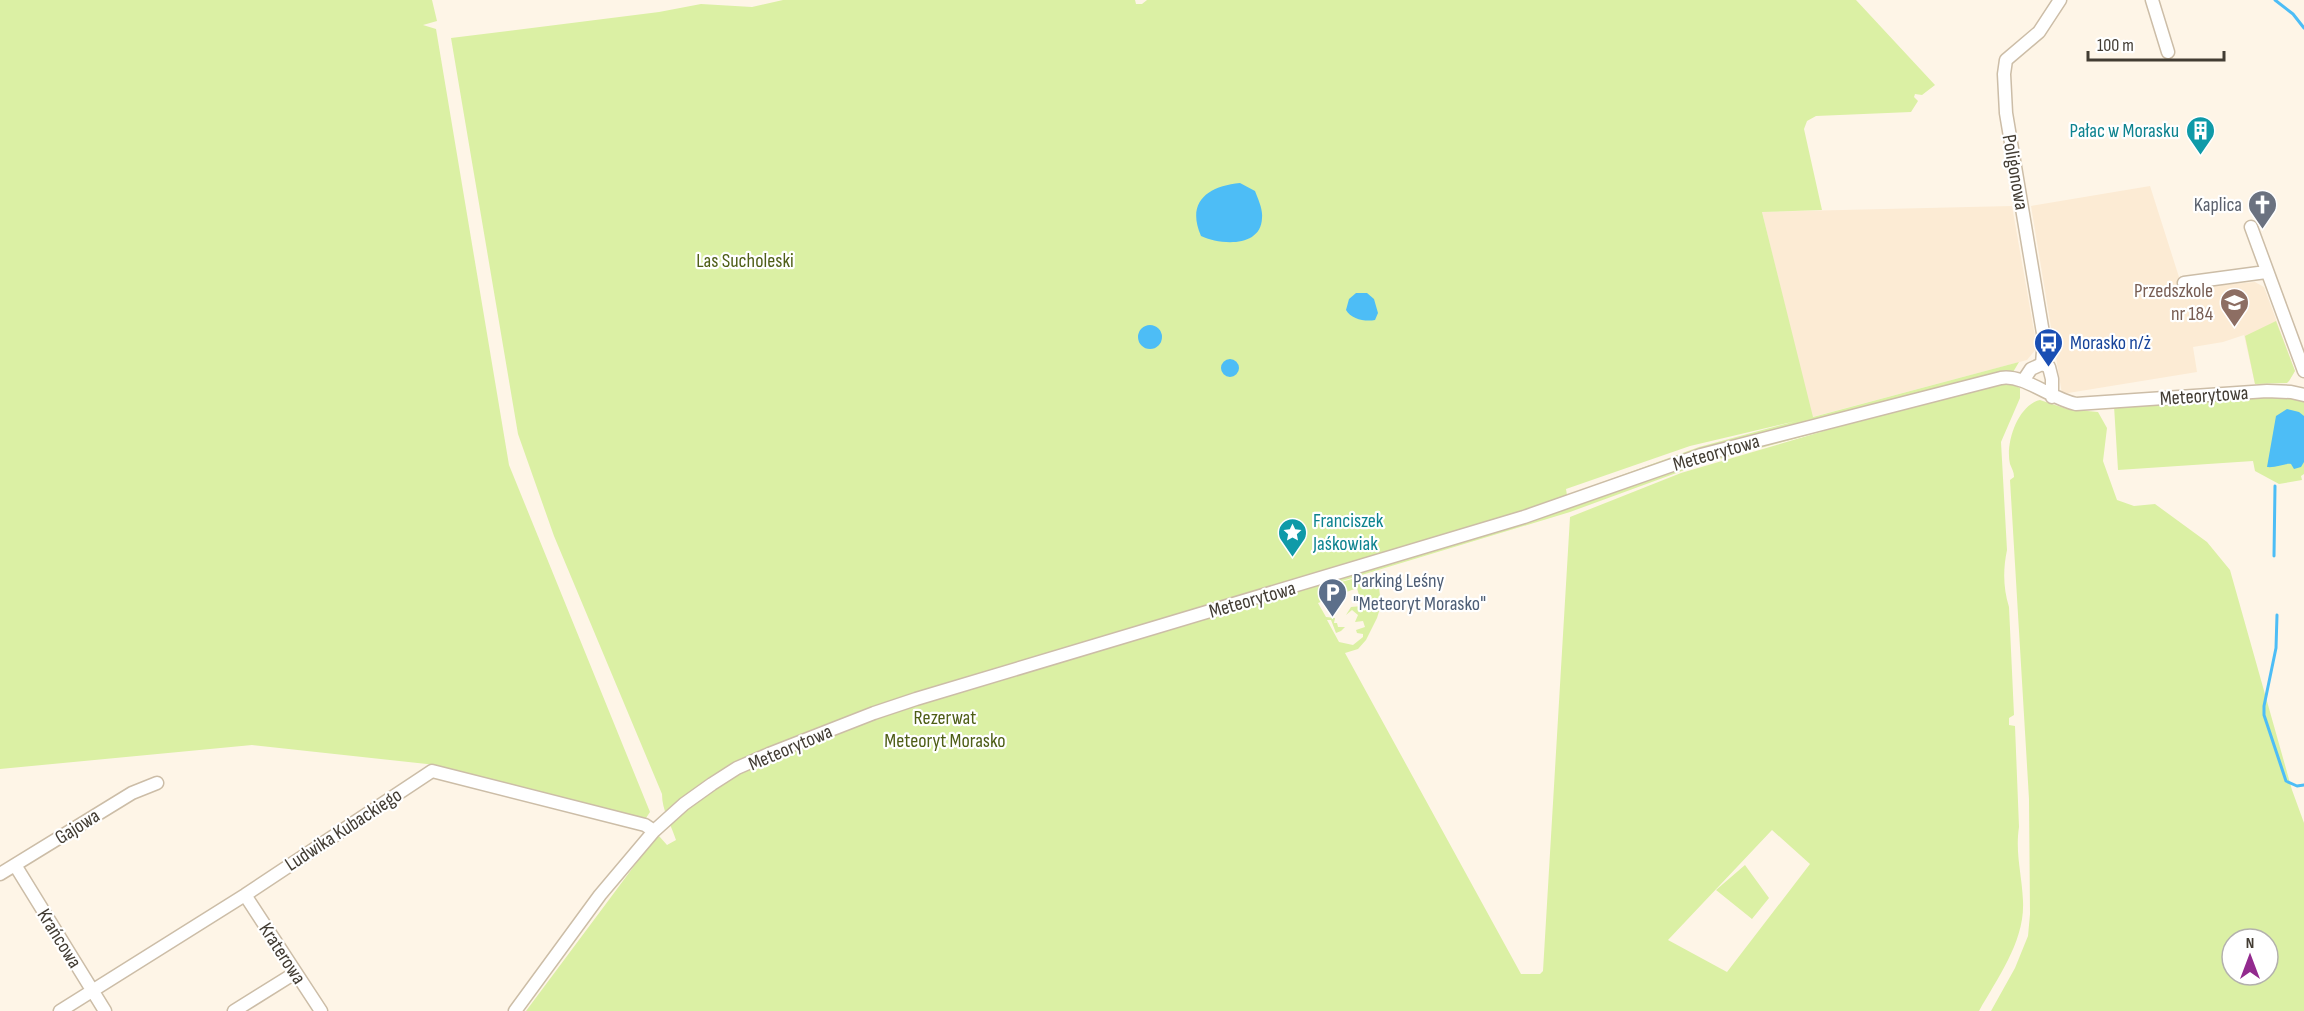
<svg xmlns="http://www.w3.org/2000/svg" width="2304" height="1011" font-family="'Sofia Sans Condensed',sans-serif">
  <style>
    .built { fill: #fcebd4 }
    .green { fill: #dbf0a4; fill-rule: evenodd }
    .water { fill: #4dbdf6 }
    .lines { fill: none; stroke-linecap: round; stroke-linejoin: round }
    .stream { stroke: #4dbdf6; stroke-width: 3 }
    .minor-casing { stroke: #ccbda7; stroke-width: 15 }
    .minor { stroke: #fff; stroke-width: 12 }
    .labels { text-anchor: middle; stroke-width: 4.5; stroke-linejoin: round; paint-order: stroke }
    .culture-label { font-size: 20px; fill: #0d838f; stroke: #fff; text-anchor: end }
    .street-label { font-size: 20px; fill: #423c33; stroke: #fff }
    .worship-label { font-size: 20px; fill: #5b616d; stroke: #fff; text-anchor: end }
    .park-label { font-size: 20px; fill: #4e5e16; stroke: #fff }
    .education-label { font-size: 20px; fill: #785e54; stroke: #fff; text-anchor: end }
    .transit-label { font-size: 20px; fill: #164399; stroke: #fff; text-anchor: start }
    .service-label { font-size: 20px; fill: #4e5e75; stroke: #fff; text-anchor: start }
  </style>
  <rect width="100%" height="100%" fill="#fef5e7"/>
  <path class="built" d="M2150,186L2179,277L2182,279L2184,288L2255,282L2264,287L2295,371L2289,381L2255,384L2244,335L2223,342L2193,347L2197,372L2062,394L2031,206Z
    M2012,206L2037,348L2027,360L1812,417L1762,212Z"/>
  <path class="green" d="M0,0H432L437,21L423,25L436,29L509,465L650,812L646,818L567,801L436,765L252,745L0,769Z
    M783,0H1135L1136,4H1142L1147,0H1856L1935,85L1922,95L1915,94L1914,97L1918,101L1911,112L1816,116L1807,121L1804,129L1822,210L1762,212L1813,417L2019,362L2006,384H2011L2020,388V398L2001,442L2007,550C2003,569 2003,588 2009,607L2014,715L2009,718V725L2015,726L2019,827C2015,853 2022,875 2023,901C2025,941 1998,977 1979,1011H526L652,842L659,836L667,845L676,840C671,824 662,811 662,794L554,536L518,434L451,38L659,12L701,4L752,7ZM1796,421L1699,447L1567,495L1566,489L1690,446ZM1831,429L1681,473L1570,517L1543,971L1540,974H1521L1345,653L1358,649L1366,640L1377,618L1381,605L1378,578H1356L1322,587L1570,512L1701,464ZM1357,588L1362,606L1351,607L1346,615L1352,610L1358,615L1355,622L1363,621L1365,627L1356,630L1357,633L1363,634V637L1353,645L1339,642L1327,620H1331L1336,633L1341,631L1345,627H1338L1337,623H1334L1335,618L1326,617L1318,603ZM1772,830L1810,864L1727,972L1668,940Z
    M2276,321L2295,371L2289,381L2287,383L2255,384L2245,336Z
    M2275,395L2304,400V474L2301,476L2302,480L2279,484L2255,471L2253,461L2118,470L2114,406Z
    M2040,400L2067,409L2098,412L2107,428L2103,461L2117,500L2134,506L2155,504L2207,542L2230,570L2292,790L2304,823V1011H1991L2015,968L2028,936L2030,914L2029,799L2010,480L2014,477C2014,472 2012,469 2010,464C2005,443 2018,405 2040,400ZM2232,939H2268V975H2232Z
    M1745,865L1769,898L1752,919L1716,890Z"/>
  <path class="water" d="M1240,183L1255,191C1258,199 1263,209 1262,218C1261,248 1220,245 1201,236C1186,202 1208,186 1240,183Z
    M1356,293H1367L1374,299L1378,313L1375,320C1365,322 1351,319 1346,310L1349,299Z
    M1138 337a12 12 0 1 1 24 0a12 12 0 1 1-24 0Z
    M1221 368a9 9 0 1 1 18 0a9 9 0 1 1-18 0Z
    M2287,409L2299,412L2304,416V462L2301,467L2294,469L2291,464C2285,463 2276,468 2267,467L2276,416Z"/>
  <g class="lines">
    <path class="stream" d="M2275,0L2293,14L2304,28
      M2274,556L2275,486
      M2277,615L2276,648L2264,706V715L2286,781L2297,786L2304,785"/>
    <defs>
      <path id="minor" d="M2152,0L2168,52
        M2251,227L2304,371
        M2184,283L2266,272
        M2042,364L2044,339L2006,113L2004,74L2006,60L2039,32L2060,0
        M2023,381L2031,369L2042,364L2049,367L2052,379V397
        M15,865L105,1011
        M0,874L132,793L157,783
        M245,895L321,1011
        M60,1011L245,895L432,771L645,825L654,831
        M234,1011L295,973
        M515,1011L600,895L654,831L684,804L712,784L737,768L769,754L874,713L916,699L1524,517L1701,455L2001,378C2024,374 2051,399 2076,404L2267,391L2291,392L2304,395"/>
    </defs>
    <use href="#minor" class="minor-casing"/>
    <use href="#minor" class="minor"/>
  </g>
  <defs>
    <symbol id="building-pin" viewBox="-11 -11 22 30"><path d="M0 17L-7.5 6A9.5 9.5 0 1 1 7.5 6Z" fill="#0f9aa8" stroke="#fff"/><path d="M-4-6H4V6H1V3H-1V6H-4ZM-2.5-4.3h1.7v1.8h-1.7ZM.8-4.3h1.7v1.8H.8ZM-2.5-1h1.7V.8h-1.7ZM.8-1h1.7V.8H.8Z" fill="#fff"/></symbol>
    <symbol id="church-pin" viewBox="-11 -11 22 30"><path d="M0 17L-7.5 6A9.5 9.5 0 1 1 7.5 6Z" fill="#6b7280" stroke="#fff"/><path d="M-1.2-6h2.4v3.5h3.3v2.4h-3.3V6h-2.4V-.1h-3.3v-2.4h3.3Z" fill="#fff"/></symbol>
    <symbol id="school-pin" viewBox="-11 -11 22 30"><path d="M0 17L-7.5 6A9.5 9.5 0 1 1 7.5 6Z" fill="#8d6e63" stroke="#fff"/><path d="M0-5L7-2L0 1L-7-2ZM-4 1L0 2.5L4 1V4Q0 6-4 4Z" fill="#fff"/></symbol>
    <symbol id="bus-pin" viewBox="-11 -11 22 30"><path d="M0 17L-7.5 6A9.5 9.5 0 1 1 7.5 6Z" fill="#1a4fb4" stroke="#fff"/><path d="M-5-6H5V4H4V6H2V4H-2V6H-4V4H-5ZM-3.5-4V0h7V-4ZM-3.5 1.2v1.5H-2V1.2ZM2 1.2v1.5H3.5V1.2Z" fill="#fff"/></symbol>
    <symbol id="sight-pin" viewBox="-11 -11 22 30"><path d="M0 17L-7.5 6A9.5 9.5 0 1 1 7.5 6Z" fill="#0f9aa8" stroke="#fff"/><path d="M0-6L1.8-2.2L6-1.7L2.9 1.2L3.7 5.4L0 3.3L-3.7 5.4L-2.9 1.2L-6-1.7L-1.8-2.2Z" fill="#fff"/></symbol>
    <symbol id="parking-pin" viewBox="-11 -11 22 30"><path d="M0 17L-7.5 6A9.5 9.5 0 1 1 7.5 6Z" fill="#5c6f8a" stroke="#fff"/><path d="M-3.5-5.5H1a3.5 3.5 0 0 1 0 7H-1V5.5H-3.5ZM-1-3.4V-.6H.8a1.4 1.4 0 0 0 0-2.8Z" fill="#fff"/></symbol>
  </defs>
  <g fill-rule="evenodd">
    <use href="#building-pin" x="2184" y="114" width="33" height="45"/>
    <use href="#church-pin" x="2246" y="188" width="33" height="45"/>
    <use href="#school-pin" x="2218" y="286" width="33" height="45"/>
    <use href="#bus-pin" x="2032" y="326" width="33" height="45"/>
    <use href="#sight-pin" x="1276" y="516" width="33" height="45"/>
    <use href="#parking-pin" x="1316" y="576" width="33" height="45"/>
  </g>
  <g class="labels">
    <g class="culture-label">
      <text x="2179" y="137">Pałac w Morasku</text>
      <text x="1313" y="527" text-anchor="start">Franciszek<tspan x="1313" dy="23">Jaśkowiak</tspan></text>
    </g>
    <g class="street-label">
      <text transform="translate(2016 172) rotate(80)" y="7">Poligonowa</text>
      <text transform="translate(2204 395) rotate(-4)" y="7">Meteorytowa</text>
      <text transform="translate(1716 452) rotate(-16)" y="7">Meteorytowa</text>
      <text transform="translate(1252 599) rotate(-16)" y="7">Meteorytowa</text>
      <text transform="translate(790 747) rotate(-23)" y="7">Meteorytowa</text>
      <text transform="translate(77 826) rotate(-32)" y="7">Gajowa</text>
      <text transform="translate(343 829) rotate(-33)" y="7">Ludwika Kubackiego</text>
      <text transform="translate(60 938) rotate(58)" y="7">Krańcowa</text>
      <text transform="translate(283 953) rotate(57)" y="7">Kraterowa</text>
    </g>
    <g class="worship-label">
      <text x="2242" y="211">Kaplica</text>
    </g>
    <g class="park-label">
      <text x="745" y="267">Las Sucholeski</text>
      <text x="945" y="724">Rezerwat<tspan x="945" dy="23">Meteoryt Morasko</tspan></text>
    </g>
    <g class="education-label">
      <text x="2213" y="297">Przedszkole<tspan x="2213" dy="23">nr 184</tspan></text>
    </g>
    <g class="transit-label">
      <text x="2070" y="349">Morasko n/ż</text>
    </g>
    <g class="service-label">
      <text x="1353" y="587">Parking Leśny<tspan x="1353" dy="23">"Meteoryt Morasko"</tspan></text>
    </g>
  </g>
  <g transform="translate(2250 957)"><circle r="28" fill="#ffffff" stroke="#b3b1ad" stroke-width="1.5"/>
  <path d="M0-4.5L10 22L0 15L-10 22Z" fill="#922a8e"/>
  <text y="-9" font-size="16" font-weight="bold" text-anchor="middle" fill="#423c33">N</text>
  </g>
  <path d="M2088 51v9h136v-9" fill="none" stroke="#423c33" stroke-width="3"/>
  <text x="2097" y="51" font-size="18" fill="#423c33" stroke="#ffffff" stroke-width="4.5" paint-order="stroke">100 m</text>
</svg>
